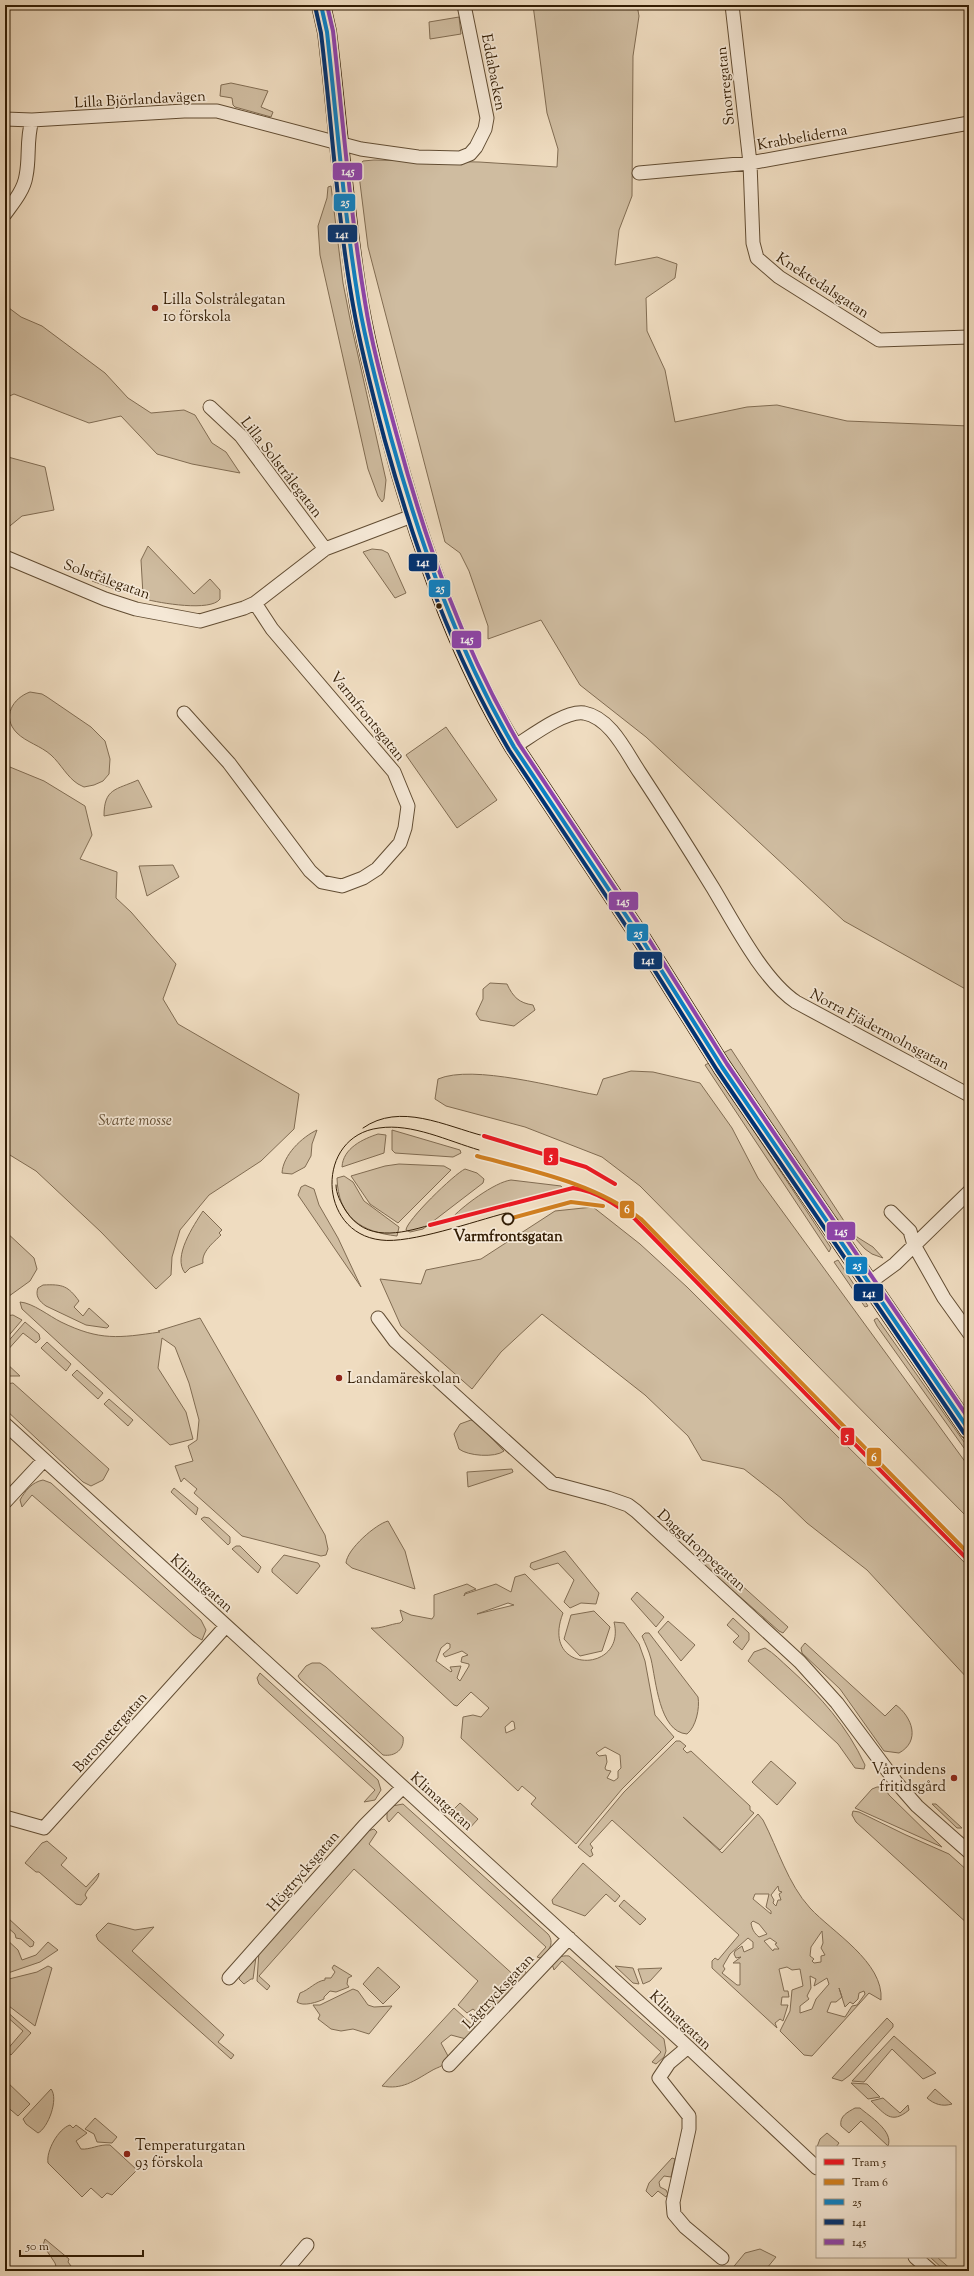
<svg xmlns="http://www.w3.org/2000/svg" width="974" height="2276" font-family="'Sorts Mill Goudy',serif">
  <style>
    .green { fill: #cfbca0; stroke: #816c52; fill-rule: evenodd }
    .lines { fill: none; stroke-linecap: round; stroke-linejoin: round }
    .street-casing { stroke: #624d33; stroke-width: 15 }
    .secondary-casing { stroke: #331d04; stroke-width: 20 }
    .street { stroke: #f5e8d6; stroke-width: 13 }
    .secondary { stroke: #f5e8d6; stroke-width: 18 }
    .tram { stroke: #331d04; stroke-width: 1 }
    .bus-1-casing { stroke: #f5e8d6; stroke-width: 7 }
    .bus-2-casing { stroke: #f5e8d6; stroke-width: 7 }
    .bus-3-casing { stroke: #f5e8d6; stroke-width: 7 }
    .bus-1 { stroke: #0c81c5; stroke-width: 4 }
    .bus-2 { stroke: #003273; stroke-width: 4 }
    .bus-3 { stroke: #8e44ad; stroke-width: 4 }
    .tram-1-casing { stroke: #f5e8d6; stroke-width: 7 }
    .tram-2-casing { stroke: #f5e8d6; stroke-width: 7 }
    .tram-1 { stroke: #eb1923; stroke-width: 4 }
    .tram-2 { stroke: #d07f20; stroke-width: 4 }
    .poi-dot { fill: #8f2418; stroke: #f5e8d6; stroke-width: 1.5 }
    .bus-dot { fill: #331d04; stroke: #f5e8d6; stroke-width: 1.5 }
    .stop-dot { fill: #f5e8d6; stroke: #331d04; stroke-width: 2 }
    .labels { text-anchor: middle; stroke-width: 3.5; stroke-linejoin: round; paint-order: stroke }
    .street-label { font-size: 15px; fill: #331d04; stroke: #f5e8d6 }
    .poi-label { font-size: 15px; fill: #331d04; stroke: #f5e8d6; text-anchor: start }
    .park-label { font-size: 15px; font-style: italic; fill: #624d33; stroke: #f5e8d6 }
    .stop-label { font-size: 15px; font-weight: bold; fill: #331d04; stroke: #f5e8d6 }
    .line-badge { stroke: #f5e8d6; stroke-width: 1.5 }
    .badge-label { font-size: 11px; text-anchor: middle; font-weight: bold; fill: #fff }
  </style>
  <rect width="100%" height="100%" fill="#efdcc0"/>
  <filter id="stains"><feTurbulence type="fractalNoise" baseFrequency=".005" numOctaves="4"/><feColorMatrix values="0 0 0 0 .2 0 0 0 0 .09 0 0 0 0 .02 0 0 0 .5 -.17"/></filter>
  <radialGradient id="worn" r=".72"><stop offset=".6" stop-color="#630" stop-opacity="0"/><stop offset="1" stop-color="#630" stop-opacity=".3"/></radialGradient>
  <path class="green" d="M533,5H637L639,16L633,56L632,196L619,230L615,265L657,257L677,264L675,278L646,298L647,331L665,370L675,422L747,407L777,405L847,421L969,426V991L844,921L646,737L580,685L541,620L488,639V626L469,571L460,553L445,542L368,247L358,167L363,161L374,160L479,162L557,167L558,149L547,113Z
    M459,17L461,34L430,39L429,22Z
    M231,83L268,91L261,107L273,112L271,117L235,107L233,105L232,98L220,96L221,85Z
    M331,186L343,283L351,324L386,480L384,499L382,502L378,496L368,469L320,255L318,226L327,198L328,187Z
    M5,305L21,317L42,326L105,373L128,398L151,413L184,410L195,415L212,443L226,452L240,473L192,464L157,454L121,416L89,423L14,394L5,398Z
    M5,452L8,457L45,467L54,510L22,516L5,530Z
    M148,546L194,594L210,579L220,590V599C211,612 159,603 145,599L143,595L141,560Z
    M372,549L382,550L388,553L406,593L395,598L363,552Z
    M99,570L121,584L120,591L92,581Z
    M30,692L42,694L47,697L91,727L105,741L110,759L109,774L103,781L94,785L84,787L78,784C67,777 61,764 51,755C41,746 26,742 17,733C1,717 13,698 30,692Z
    M446,727L497,800L457,828L406,755Z
    M5,765L44,781L85,806L92,835L80,859L117,872L116,898L131,912L176,964L163,999L178,1024L299,1094L294,1129L261,1161L209,1195L180,1230L172,1257L171,1275L156,1289L101,1232L36,1171L5,1152Z
    M138,780L152,807L104,816C104,788 116,790 138,780Z
    M173,865L179,877L147,896L139,866Z
    M490,983L507,984C513,997 519,1003 533,1005L535,1010L514,1026L480,1020L476,1014L483,999V989Z
    M731,1049L846,1224L857,1237L873,1247L883,1258L872,1254L865,1249L830,1211L723,1053Z
    M709,1063L831,1248L829,1252L705,1065Z
    M631,1071L653,1072L700,1083L732,1128L758,1178L969,1467V1519L640,1186L602,1157L525,1127L446,1106L435,1099L438,1079C473,1064 558,1088 597,1095L603,1079Z
    M317,1130L312,1144L311,1156L305,1167L292,1174L282,1173C283,1155 302,1137 317,1130Z
    M392,1130L460,1150L461,1153L453,1157L395,1153L392,1150Z
    M378,1134L386,1135L384,1153L342,1167C343,1148 363,1139 378,1134Z
    M399,1164L444,1166L451,1170L398,1223L370,1204L351,1176L385,1166Z
    M465,1169L477,1173L484,1179L483,1183L423,1229L410,1232L406,1230C406,1221 454,1174 465,1169Z
    M344,1176L353,1182L364,1201L399,1227L397,1236C361,1232 338,1217 337,1178Z
    M511,1180L561,1186L565,1191L451,1222L450,1220C461,1207 495,1182 511,1180Z
    M305,1185L314,1189L319,1205L338,1238L361,1287L298,1195L301,1187Z
    M593,1207L640,1244L687,1287L969,1567V1680L867,1570L807,1523L781,1498L744,1469L702,1460L688,1436L645,1395L542,1314L501,1352L472,1389L401,1326L380,1279L421,1284L426,1270L481,1259L555,1211Z
    M203,1211L222,1230L219,1233L221,1235C214,1242 201,1252 203,1263L190,1268L185,1273C172,1257 194,1225 203,1211Z
    M5,1231L34,1258L37,1269L30,1281L5,1299Z
    M838,1260L868,1306L865,1307L834,1262Z
    M43,1285C63,1284 68,1286 79,1301L74,1307L83,1316L89,1308L109,1326L107,1328L86,1325L46,1306C39,1301 35,1296 38,1288Z
    M20,1302C33,1303 49,1316 61,1322C100,1341 119,1338 160,1332L158,1331L200,1318L325,1535L328,1549L326,1555L321,1556L242,1536L194,1493L197,1489L184,1478L181,1482L175,1466L193,1461L188,1446L197,1440L199,1420L189,1383L175,1347L162,1338L158,1368L186,1412L193,1439L170,1445L22,1309Z
    M13,1315L22,1320L5,1340V1316Z
    M877,1318L969,1449V1455L877,1326L874,1320Z
    M25,1322L39,1334L40,1339L36,1343L23,1333L5,1353V1345Z
    M47,1342L71,1364L66,1371L41,1348Z
    M5,1362L20,1376H5Z
    M77,1370L103,1393L98,1399L72,1375Z
    M13,1383L109,1469L103,1480L91,1486L83,1482L6,1410L5,1384Z
    M109,1399L133,1420L128,1426L104,1404Z
    M471,1420L476,1422L504,1451C495,1458 468,1456 459,1449L454,1434L460,1424Z
    M512,1469L513,1472L511,1473L468,1487L467,1472Z
    M43,1480L51,1483L201,1620L206,1630L202,1640L193,1635L32,1495L22,1507L20,1500C25,1491 32,1482 43,1480Z
    M174,1488L198,1508L196,1515L171,1492Z
    M204,1517L209,1518L230,1537V1543L228,1545L201,1519Z
    M388,1521L405,1551L415,1589L352,1568L346,1563C347,1549 376,1524 388,1521Z
    M236,1546H240L261,1567L258,1573L232,1549Z
    M699,1547L788,1627L783,1633L779,1631L697,1559L696,1553Z
    M565,1551L599,1593L596,1604L581,1603L570,1608L564,1602L574,1580L558,1563L534,1570L530,1567L531,1563Z
    M284,1555L318,1563L320,1566L297,1594L272,1572V1569Z
    M525,1574L563,1613C539,1675 627,1674 614,1622L624,1623L639,1644L645,1661L655,1715L674,1737L622,1789L576,1844L531,1804L536,1798L522,1786L518,1791L461,1738L463,1717L473,1715L481,1717L489,1708L471,1692L457,1706L454,1705L371,1628C381,1629 390,1624 400,1623L403,1620L400,1610L411,1615L432,1619L434,1616V1595L467,1584L476,1589L465,1593L464,1596L465,1594L496,1584L511,1592L515,1577ZM508,1603L514,1605L477,1614ZM447,1643L450,1644V1648L443,1654L445,1657L462,1651L468,1655L462,1657L461,1662L469,1664V1666L460,1681L457,1678L461,1666L450,1667L452,1671L451,1672L436,1661L441,1648ZM512,1721L514,1722L515,1729L506,1733L505,1727ZM605,1747L620,1755L621,1768L618,1771V1778L614,1781L607,1778L611,1771L606,1770L605,1768L607,1762L606,1755L599,1756L596,1753Z
    M637,1592L664,1617L656,1627L631,1599Z
    M594,1611L610,1627L602,1651L580,1656L564,1639L571,1615Z
    M733,1618L749,1633V1640L742,1650L733,1642L739,1636L727,1625Z
    M668,1621L695,1645L681,1661L658,1632Z
    M645,1633H649L698,1697C700,1708 696,1727 687,1734C659,1732 656,1680 651,1659C649,1651 645,1643 642,1636Z
    M805,1643L885,1716L896,1705C912,1717 921,1741 899,1753L884,1751L840,1689L802,1653L801,1648Z
    M765,1648C774,1653 782,1662 789,1668C821,1697 847,1726 865,1765L864,1769L855,1768L838,1744L748,1661L754,1652Z
    M312,1663H320L326,1667L403,1737C405,1749 395,1757 383,1755L300,1679L298,1676L306,1666Z
    M260,1673L378,1780L381,1790L375,1800L364,1802L375,1790L259,1684L257,1678Z
    M676,1741H680L686,1746L683,1749L687,1753L691,1751L750,1806V1810L754,1813L720,1850L683,1817L722,1853L758,1814L763,1820C778,1849 788,1884 810,1908C832,1932 884,1962 881,2000L869,1993L812,2056L804,2055L780,2031L790,2011L792,1990L803,1986L800,1969L792,1970L787,1967L779,1969L784,1991H788L789,1997H782L781,2005H788L783,2021L780,2019L775,2023L777,2028L712,1968V1961L715,1958L718,1960L739,1935L612,1820L590,1844L593,1848L591,1850L593,1855L590,1857L578,1847L624,1792ZM778,1886L779,1891L782,1892L779,1894L781,1900H778L776,1906L773,1903L774,1900L771,1895ZM755,1894H769L766,1907L771,1911V1914L753,1899ZM753,1921L759,1924L767,1934L759,1937C754,1933 752,1929 751,1923ZM822,1931L823,1943L821,1948L825,1955L821,1956V1962L814,1963L812,1961L814,1959L810,1956L811,1947ZM748,1938L753,1942V1948L744,1952L742,1946L735,1951L734,1954L736,1958L741,1957L733,1963H740V1985H737L722,1973L725,1969L723,1966L730,1954ZM770,1938L777,1943L775,1944L779,1949H774L773,1951L764,1941ZM810,1976L816,1979L814,1986L827,1978L829,1984L816,1999L812,2009L800,2013V2006L809,1999L807,1996L811,1988ZM839,1988L845,2007L850,2002L853,2004L858,1999L859,1993L864,1991L865,1994L857,2005L852,2006L845,2017L827,2012L831,2002H836L842,1997Z
    M771,1761L796,1783L777,1805L752,1782Z
    M422,1783L454,1809L460,1803L478,1819L468,1830H466L424,1793Z
    M877,1787H884L889,1795L942,1847L855,1808L872,1789Z
    M403,1804L548,1934C555,1943 549,1952 540,1958L537,1957L546,1947L398,1812L389,1822L387,1819V1811L392,1806Z
    M932,1804H936L962,1828H957Z
    M853,1811L859,1812L906,1835L949,1854L969,1872V1925L856,1822L852,1815Z
    M374,1829L377,1832L369,1844L517,1978L524,1970L527,1974L485,2019L473,2009L467,2013L458,2005L478,1981L354,1869L259,1976L270,1986L267,1990L257,1981L259,1951L368,1831Z
    M47,1841L67,1858L61,1865L86,1887L99,1873C99,1881 88,1887 85,1895L87,1898L81,1905L76,1904L39,1872H36L25,1863L42,1843Z
    M583,1863L620,1896L615,1902L606,1894L585,1916L553,1904L552,1900Z
    M624,1900L646,1919L640,1925L619,1906Z
    M5,1918H8L34,1942L33,1946L30,1947L21,1939L16,1938L15,1934L5,1925Z
    M108,1923L135,1930L154,1927L132,1951L224,2035L218,2042L234,2055L231,2059L98,1940L96,1935Z
    M5,1938L18,1950L22,1960L36,1955L48,1942L58,1950L40,1962L5,1974Z
    M569,1956L664,2039L666,2051L664,2057L656,2064L652,2062L661,2052L562,1961L554,1970L552,1964C557,1958 561,1955 569,1956Z
    M256,1957L253,1979H251L244,1984L239,1979L242,1968Z
    M334,1965L352,1976L348,1978L347,1984L349,1987L336,1992L330,1991L324,1997V1999C318,2002 303,2007 297,2002L300,1993C309,1990 316,1981 325,1980V1978H331L335,1972L332,1968Z
    M48,1966L52,1968L35,2026L5,2003V1980L37,1972Z
    M615,1966L633,1968L639,1984L633,1983Z
    M378,1967L400,1987L383,2004L363,1984Z
    M662,1968L650,1981L643,1984L638,1969Z
    M353,1989L358,1991L368,2005L374,2007L392,2006L369,2034L353,2029L341,2031L331,2029L318,2019L320,2015L313,2005H320Z
    M454,2008L476,2028L466,2039L451,2035L441,2043L448,2056C446,2067 439,2066 431,2071C414,2081 402,2090 382,2086Z
    M5,2010L31,2033L11,2055L6,2051L23,2031L5,2015Z
    M887,2018L893,2024V2027L850,2075L842,2081L832,2078Z
    M894,2036L936,2073L923,2079L892,2049L864,2082L852,2081Z
    M5,2080L30,2104L18,2116L5,2105Z
    M851,2083L867,2084L880,2097L868,2099Z
    M51,2089C59,2099 48,2128 38,2133L26,2124L23,2119Z
    M935,2089L952,2104C942,2107 934,2104 927,2098Z
    M883,2098L900,2113L908,2105L909,2110C891,2125 885,2114 871,2101Z
    M855,2108H860C869,2116 894,2131 888,2146L861,2121L849,2133L841,2126C839,2116 848,2112 855,2108Z
    M95,2118L117,2137L112,2143L97,2142L94,2134L85,2129Z
    M70,2125L73,2128L76,2125L87,2133L76,2141L81,2149C90,2150 99,2144 110,2145L137,2170L112,2195L107,2193L102,2198L91,2188L82,2197L48,2163C46,2151 58,2129 70,2125Z
    M827,2133L839,2143L836,2147H817L820,2139Z
    M672,2158L675,2159L671,2177L664,2176L659,2182L660,2187L666,2190L668,2194L666,2197L658,2191L652,2197L646,2191L649,2183Z
    M45,2239L69,2259L68,2262L71,2266L69,2269L57,2270L55,2263L43,2245Z
    M760,2249L776,2257L767,2268L770,2271H730L745,2253Z
    M930,2257H937L953,2271H945Z"/>
  <g class="lines">
    <defs>
      <path id="street" d="M732,5L750,163L753,243L757,258L779,277L879,340L969,337
        M5,119L32,120L184,111H217L361,149L418,157L460,158L470,154L476,147L485,129L487,118L464,5
        M639,173L750,163L969,123
        M5,214C13,203 24,190 26,176C30,157 26,141 32,120
        M210,407L241,436L325,549
        M5,557L105,599L136,609L200,621L244,608L255,603L325,549L412,516
        M184,713L229,763L310,871L322,882L342,886L363,878L377,869L400,843L405,828L408,806L394,772L272,629L255,603
        M514,747C530,737 565,710 584,713C611,718 626,752 640,773C665,811 689,849 713,888C734,923 763,980 796,1002L969,1095
        M891,1212L910,1231L914,1245L944,1298L969,1333
        M869,1283L895,1264L969,1192
        M378,1318L395,1341L552,1483L608,1498L628,1505L636,1511L800,1662L837,1703L896,1782L917,1806L969,1852
        M5,1424L688,2047L817,2168
        M5,1502L44,1460
        M5,1817L44,1828L226,1626
        M229,1978L365,1825L403,1787
        M688,2047L669,2063L659,2078L689,2116V2129L673,2202L674,2214L685,2227L722,2258
        M449,2065L569,1938
        M915,2257L931,2271
        M285,2271L307,2245"/>
      <path id="secondary" d="M321,5L327,32C338,122 344,214 359,304C369,360 385,416 400,471C428,567 462,662 514,747L643,941L722,1067L969,1430"/>
    </defs>
    <use href="#street" class="street-casing"/>
    <use href="#secondary" class="secondary-casing"/>
    <use href="#street" class="street"/>
    <use href="#secondary" class="secondary"/>
    <path class="tram" d="M363,1128C400,1102 445,1126 484,1136
      M479,1150C448,1141 412,1123 379,1128C315,1136 317,1233 381,1240C410,1244 475,1221 506,1213
      M336,1185C336,1194 341,1203 346,1211C366,1242 400,1234 430,1225"/>
    <defs>
      <path id="bus-1" d="M321,5L327,32C337,122 344,214 359,304C367,349 379,394 391,438C421,546 458,650 514,747L643,941L722,1067L969,1430"/>
      <path id="bus-2" d="M315,6L321,33C332,124 337,215 353,305C361,351 373,396 385,441C415,549 452,653 509,750L638,944L717,1070L964,1433"/>
      <path id="bus-3" d="M327,5L333,31C343,121 350,212 365,302C372,347 385,392 397,436C426,544 463,647 519,744L648,938L727,1064L969,1419"/>
    </defs>
    <use href="#bus-1" class="bus-1-casing"/>
    <use href="#bus-2" class="bus-2-casing"/>
    <use href="#bus-3" class="bus-3-casing"/>
    <use href="#bus-1" class="bus-1"/>
    <use href="#bus-2" class="bus-2"/>
    <use href="#bus-3" class="bus-3"/>
    <defs>
      <path id="tram-1" d="M484,1136L586,1167L615,1184
        M430,1225L573,1188C597,1191 616,1205 635,1219L969,1561"/>
      <path id="tram-2" d="M477,1156C533,1171 594,1183 641,1219L965,1550
        M508,1219L571,1202L603,1206"/>
    </defs>
    <use href="#tram-1" class="tram-1-casing"/>
    <use href="#tram-2" class="tram-2-casing"/>
    <use href="#tram-1" class="tram-1"/>
    <use href="#tram-2" class="tram-2"/>
  </g>
  <g class="poi-dot">
    <circle cx="155" cy="308" r="4"/>
    <circle cx="339" cy="1378" r="4"/>
    <circle cx="954" cy="1778" r="4"/>
    <circle cx="127" cy="2154" r="4"/>
  </g>
  <circle class="bus-dot" cx="439" cy="606" r="3.5"/>
  <circle class="stop-dot" cx="508" cy="1219" r="5.5"/>
  <g class="labels">
    <g class="street-label">
      <text transform="translate(494 72) rotate(79)" y="5">Eddabacken</text>
      <text transform="translate(725 86) rotate(-96)" y="5">Snorregatan</text>
      <text transform="translate(140 99) rotate(-3)" y="5">Lilla Björlandavägen</text>
      <text transform="translate(802 137) rotate(-10)" y="5">Krabbeliderna</text>
      <text transform="translate(823 285) rotate(33)" y="5">Knektedalsgatan</text>
      <text transform="translate(282 467) rotate(52)" y="5">Lilla Solstrålegatan</text>
      <text transform="translate(107 579) rotate(20)" y="5">Solstrålegatan</text>
      <text transform="translate(368 716) rotate(51)" y="5">Varmfrontsgatan</text>
      <text transform="translate(880 1029) rotate(28)" y="5">Norra Fjädermolnsgatan</text>
      <text transform="translate(702 1550) rotate(42)" y="5">Daggdroppegatan</text>
      <text transform="translate(202 1583) rotate(42)" y="5">Klimatgatan</text>
      <text transform="translate(110 1732) rotate(-48)" y="5">Barometergatan</text>
      <text transform="translate(442 1801) rotate(42)" y="5">Klimatgatan</text>
      <text transform="translate(303 1871) rotate(-49)" y="5">Högtrycksgatan</text>
      <text transform="translate(498 1991) rotate(-47)" y="5">Lågtrycksgatan</text>
      <text transform="translate(681 2020) rotate(43)" y="5">Klimatgatan</text>
    </g>
    <g class="poi-label">
      <text x="163" y="304">Lilla Solstrålegatan<tspan x="163" dy="17">10 förskola</tspan></text>
      <text x="347" y="1383">Landamäreskolan</text>
      <text x="946" y="1774" text-anchor="end">Vårvindens<tspan x="946" dy="17">fritidsgård</tspan></text>
      <text x="135" y="2150">Temperaturgatan<tspan x="135" dy="17">93 förskola</tspan></text>
    </g>
    <g class="park-label">
      <text x="135" y="1125">Svarte mosse</text>
    </g>
    <g class="stop-label">
      <text x="508" y="1241">Varmfrontsgatan</text>
    </g>
  </g>
  <g class="line-badge">
    <rect x="332" y="162" width="31" height="19" rx="4" fill="#8e44ad"/>
    <rect x="333" y="193" width="23" height="19" rx="4" fill="#0c81c5"/>
    <rect x="327" y="224" width="31" height="19" rx="4" fill="#003273"/>
    <rect x="408" y="553" width="30" height="19" rx="4" fill="#003273"/>
    <rect x="428" y="579" width="23" height="19" rx="4" fill="#0c81c5"/>
    <rect x="451" y="630" width="31" height="19" rx="4" fill="#8e44ad"/>
    <rect x="608" y="891" width="31" height="20" rx="4" fill="#8e44ad"/>
    <rect x="626" y="923" width="23" height="19" rx="4" fill="#0c81c5"/>
    <rect x="633" y="951" width="30" height="19" rx="4" fill="#003273"/>
    <rect x="543" y="1147" width="16" height="19" rx="4" fill="#eb1923"/>
    <rect x="619" y="1200" width="16" height="19" rx="4" fill="#d07f20"/>
    <rect x="826" y="1221" width="30" height="20" rx="4" fill="#8e44ad"/>
    <rect x="845" y="1256" width="23" height="19" rx="4" fill="#0c81c5"/>
    <rect x="853" y="1283" width="31" height="19" rx="4" fill="#003273"/>
    <rect x="840" y="1427" width="15" height="19" rx="4" fill="#eb1923"/>
    <rect x="866" y="1447" width="16" height="20" rx="4" fill="#d07f20"/>
  </g>
  <g class="badge-label">
    <text x="348" y="175">145</text>
    <text x="345" y="206">25</text>
    <text x="342" y="238">141</text>
    <text x="423" y="566">141</text>
    <text x="440" y="592">25</text>
    <text x="467" y="643">145</text>
    <text x="623" y="905">145</text>
    <text x="638" y="937">25</text>
    <text x="648" y="964">141</text>
    <text x="551" y="1160">5</text>
    <text x="627" y="1213">6</text>
    <text x="841" y="1235">145</text>
    <text x="857" y="1269">25</text>
    <text x="869" y="1297">141</text>
    <text x="847" y="1440">5</text>
    <text x="874" y="1461">6</text>
  </g>
  <rect width="974" height="2276" fill="none" stroke="#efdcc0" stroke-width="20"/>
  <rect x="6" y="6" width="962" height="2264" fill="none" stroke="#331d04" stroke-width="2"/>
  <rect x="10" y="10" width="954" height="2256" fill="none" stroke="#331d04"/>
  <rect x="816" y="2146" width="140" height="112" fill="#f5e8d6" stroke="#a79782"/>
  <rect x="824" y="2159" width="20" height="6" fill="#eb1923" stroke="#a79782"/>
  <text x="852" y="2166" font-size="12" fill="#331d04">Tram 5</text>
  <rect x="824" y="2179" width="20" height="6" fill="#d07f20" stroke="#a79782"/>
  <text x="852" y="2186" font-size="12" fill="#331d04">Tram 6</text>
  <rect x="824" y="2199" width="20" height="6" fill="#0c81c5" stroke="#a79782"/>
  <text x="852" y="2206" font-size="12" fill="#331d04">25</text>
  <rect x="824" y="2219" width="20" height="6" fill="#003273" stroke="#a79782"/>
  <text x="852" y="2226" font-size="12" fill="#331d04">141</text>
  <rect x="824" y="2239" width="20" height="6" fill="#8e44ad" stroke="#a79782"/>
  <text x="852" y="2246" font-size="12" fill="#331d04">145</text>
  <path d="M20 2250v6h123v-6" fill="none" stroke="#331d04" stroke-width="2"/>
  <text x="26" y="2250" font-size="12" fill="#331d04" stroke="#f5e8d6" stroke-width="3" paint-order="stroke">50 m</text>
  <rect width="100%" height="100%" filter="url(#stains)"/>
  <rect width="100%" height="100%" fill="url(#worn)"/>
</svg>
